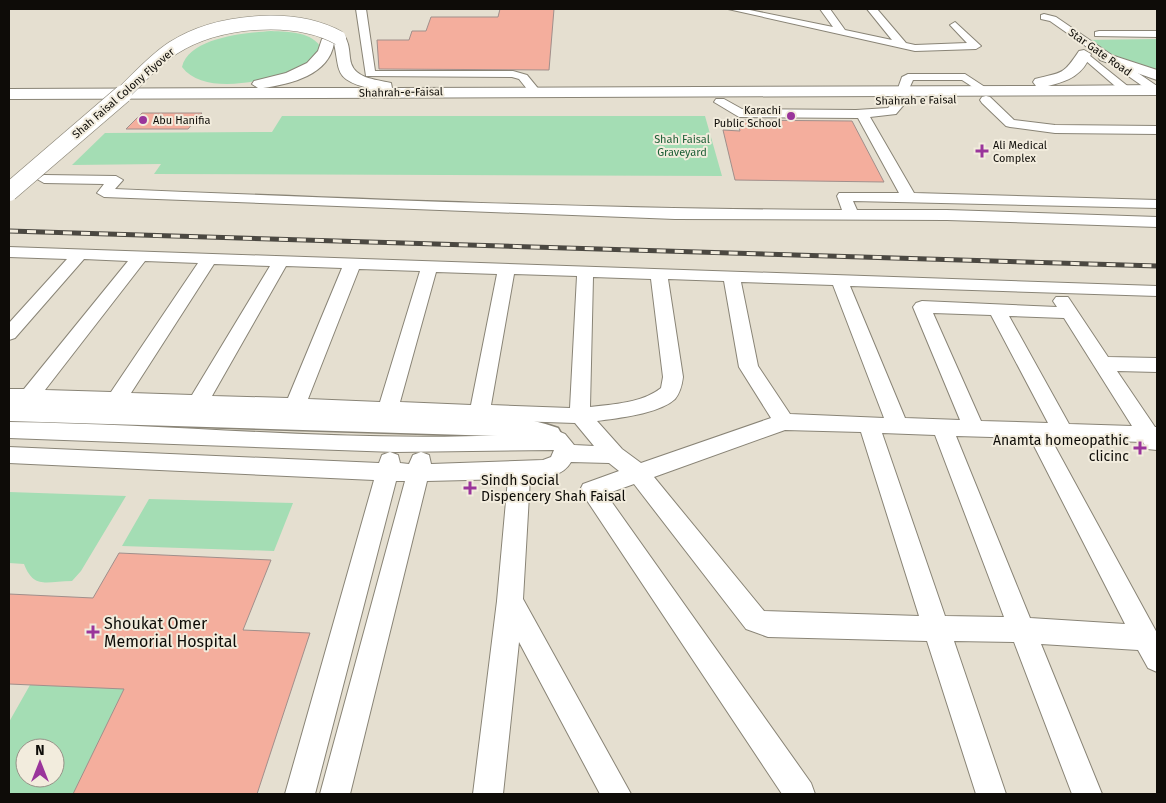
<svg xmlns="http://www.w3.org/2000/svg" width="1166" height="803" font-family="'Fira Sans',sans-serif">
  <style>
    .green { fill: #a4ddb4; fill-rule: evenodd }
    .building { fill: #f4ae9d; stroke: #a08f8b }
    .lines { fill: none; stroke-linecap: round; stroke-linejoin: round }
    .minor-casing { stroke: #898476; stroke-width: 2 }
    .major-casing { stroke: #898476; stroke-width: 3 }
    .highway-casing { stroke: #898476; stroke-width: 2 }
    .minor { fill: #fff; fill-rule: evenodd }
    .major { fill: #fff; fill-rule: evenodd }
    .highway { fill: #fff; fill-rule: evenodd }
    .rail-casing { stroke: #4b4841; stroke-width: 5 }
    .rail { stroke: #f2ecdd; stroke-width: 3; stroke-dasharray: 9; stroke-linecap: butt }
    .major-bridge-far1-casing { stroke: #898476; stroke-width: 15; stroke-linecap: butt }
    .major-bridge-casing { stroke: #898476; stroke-width: 19; stroke-linecap: butt }
    .major-bridge-far1 { stroke: #fff; stroke-width: 14 }
    .major-bridge { stroke: #fff; stroke-width: 18 }
    .poi-dot { fill: #9a359b; stroke: #f2ecdd; stroke-width: 2 }
    .labels { text-anchor: middle; stroke-width: 4; stroke-linejoin: round; paint-order: stroke }
    .far-street-label { font-size: 11px; fill: #0e0c08; stroke: #f2ecdd }
    .far-poi-label { font-size: 11px; fill: #0e0c08; stroke: #f2ecdd; text-anchor: start }
    .far-park-label { font-size: 11px; fill: #1b5d35; stroke: #f2ecdd }
    .poi-label { font-size: 14px; fill: #0e0c08; stroke: #f2ecdd; text-anchor: end }
    .near-poi-label { font-size: 16px; fill: #0e0c08; stroke: #f2ecdd; text-anchor: start }
  </style>
  <rect width="100%" height="100%" fill="#e5dfd0"/>
  <path class="green" d="M271,31C289,32 312,31 322,49C317,54 312,63 307,66C302,70 294,71 288,73C260,82 203,95 182,67C189,37 246,33 271,31Z
    M1157,39V73L1103,52L1084,40Z
    M282,116H705L722,176L154,174L161,164L72,165L105,133L272,132Z
    M9,492L126,496L81,571L72,581C47,581 34,590 24,564L9,563Z
    M149,499L293,503L274,551L122,546Z
    M132,673L73,794H9V722L30,685L109,688ZM25,748H55V778H25Z"/>
  <path class="building" d="M500,9H554L549,70L379,69L377,40H409L412,31H426L431,17H498Z
    M142,113H202L188,129H126Z
    M737,120L852,121L884,182L735,180L723,130L740,131Z
    M119,553L271,560L243,630L310,633L257,794H73L124,689L9,684V594L93,598Z"/>
  <g class="lines">
    <defs>
      <path id="minor" d="M356,9H366L375,71H513L527,75L541,92L539,94H531L519,79L512,77L366,76Z
        M728,9H745L833,27L820,9H830L845,30L892,40L867,9H877L906,43L915,45L967,43L950,25L955,22L981,46L976,49L915,51Z
        M1044,14L1056,17L1157,86V93L1151,92L1050,21L1041,19V15Z
        M1099,31H1157V37L1095,36V32Z
        M1089,55L1130,88V92H1122L1085,60L1084,58Z
        M908,74H965L991,91L985,95L962,80H913L907,93H899L897,91L902,77Z
        M986,96L990,97L1014,120L1055,125L1157,126V134L1055,133L1010,127L1006,126L982,103L980,100L982,97Z
        M901,97L907,101L896,114L870,117L914,193L1157,200V208L853,201L857,210H947L1157,217V227L947,220L675,219L104,197L97,193L104,184L44,183L37,179L44,175L116,176L123,180L115,189C358,199 600,209 842,210L837,196L839,193H899L858,118L739,117L714,102L716,99H724L742,109L856,110L888,108L897,98Z
        M9,247L1157,286V296L850,286L905,418L960,420L913,307L916,303L922,301L1057,307L1053,301L1056,297H1068L1108,357L1157,358V372L1117,371L1155,427H1157V450L1147,449L1143,442L1051,439L1157,633V672L1148,668L1138,650L1041,644L1102,794H1072L1014,642L954,641L1006,794H976L927,641L768,637L746,629L634,484L606,494L811,783L815,794H782L580,490L583,484L619,471L609,463L571,462C563,476 546,478 530,478L523,599L631,794H600L519,642L503,794H473L497,601L508,479L427,481L350,794H320L405,481H396L315,794H285L374,480L9,463V447L379,463L382,455L390,452L398,455L400,463L409,464L413,455L421,452L429,455L431,464L543,460L551,457L554,450L395,452L9,438V422C185,424 362,445 539,433L541,429L548,427L565,434L574,445L594,446L575,423L9,403V389H24L128,261L84,259L15,338L9,340V323L67,259L9,257ZM145,261L198,263L111,392L45,390ZM214,264L270,266L192,395L131,393ZM286,266L342,268L288,398L212,396ZM359,269L420,271L380,402L308,399ZM436,272L497,274L471,405L400,402ZM514,274L577,276L570,408L491,405ZM593,277L651,279L663,377L661,388C642,403 614,404 590,407ZM668,279L724,281L739,367L771,418L641,463L622,449L597,421C618,418 659,414 675,399C680,393 682,385 683,377ZM741,282L833,285L884,418L790,414L758,366ZM933,313L991,315L1048,423L981,421ZM1009,316L1064,318L1132,426L1069,424ZM785,430L861,432L919,616L764,611L654,477ZM882,433L935,435L1004,617L945,616ZM956,436L1030,438L1125,624L1030,618Z"/>
      <path id="major" d="M9,401L498,416C519,417 538,421 558,428L562,435L558,442L548,445L522,438L498,436L9,421Z"/>
      <path id="highway" d="M339,34L344,35C349,43 349,49 350,58C352,79 375,79 391,83L392,88L1036,86L1033,82L1035,79C1063,72 1063,75 1079,51L1084,50L1091,54C1083,75 1069,81 1048,86L1157,85V95L9,99V89L258,88L252,84L254,81L286,73L307,63L318,51L322,39L327,38L333,41L332,38L334,35ZM334,43C340,71 334,79 368,88H263C291,84 329,75 334,43Z
        M1105,53L1157,70V80L1100,60L1098,57Z"/>
    </defs>
    <use href="#minor" class="minor-casing"/>
    <use href="#major" class="major-casing"/>
    <use href="#highway" class="highway-casing"/>
    <use href="#minor" class="minor"/>
    <use href="#major" class="major"/>
    <use href="#highway" class="highway"/>
    <defs>
      <path id="rail" d="M9,231L1157,266"/>
    </defs>
    <use href="#rail" class="rail-casing"/>
    <use href="#rail" class="rail"/>
    <defs>
      <path id="major-bridge-far1" d="M121,95C138,79 153,61 173,48C217,20 293,13 339,38"/>
      <path id="major-bridge" d="M9,192L123,94"/>
    </defs>
    <use href="#major-bridge-far1" class="major-bridge-far1-casing"/>
    <use href="#major-bridge" class="major-bridge-casing"/>
    <use href="#major-bridge-far1" class="major-bridge-far1"/>
    <use href="#major-bridge" class="major-bridge"/>
  </g>
  <g class="poi-dot">
    <circle cx="791" cy="116" r="5"/>
    <circle cx="143" cy="120" r="5"/>
    <path d="M979.5 143.5h5v5h5v5h-5v5h-5v-5h-5v-5h5z"/>
    <path d="M1137.5 440.5h5v5h5v5h-5v5h-5v-5h-5v-5h5z"/>
    <path d="M467.5 480.5h5v5h5v5h-5v5h-5v-5h-5v-5h5z"/>
    <path d="M90.5 624.5h5v5h5v5h-5v5h-5v-5h-5v-5h5z"/>
  </g>
  <g class="labels">
    <g class="far-street-label">
      <text transform="translate(1100 52) rotate(35)" y="4">Star Gate Road</text>
      <text transform="translate(401 92) rotate(-1)" y="4">Shahrah-e-Faisal</text>
      <text transform="translate(123 93) rotate(-41)" y="4">Shah Faisal Colony Flyover</text>
      <text transform="translate(916 100) rotate(-1)" y="4">Shahrah e Faisal</text>
    </g>
    <g class="far-poi-label">
      <text x="781" y="114" text-anchor="end">Karachi<tspan x="781" dy="13">Public School</tspan></text>
      <text x="153" y="124">Abu Hanifia</text>
      <text x="993" y="149">Ali Medical<tspan x="993" dy="13">Complex</tspan></text>
    </g>
    <g class="far-park-label">
      <text x="682" y="143">Shah Faisal<tspan x="682" dy="13">Graveyard</tspan></text>
    </g>
    <g class="poi-label">
      <text x="1129" y="445">Anamta homeopathic<tspan x="1129" dy="16">clicinc</tspan></text>
      <text x="481" y="485" text-anchor="start">Sindh Social<tspan x="481" dy="16">Dispencery Shah Faisal</tspan></text>
    </g>
    <g class="near-poi-label">
      <text x="104" y="629">Shoukat Omer<tspan x="104" dy="18">Memorial Hospital</tspan></text>
    </g>
  </g>
  <rect width="1166" height="803" fill="none" stroke="#0e0c08" stroke-width="20"/>
  <g transform="translate(40 763)"><circle r="24" fill="#f2ecdd" stroke="#979288"/>
  <path d="M0-4L9 19L0 12L-9 19Z" fill="#9a359b"/>
  <text y="-8" font-size="14" font-weight="bold" text-anchor="middle" fill="#0e0c08">N</text>
  </g>
</svg>
